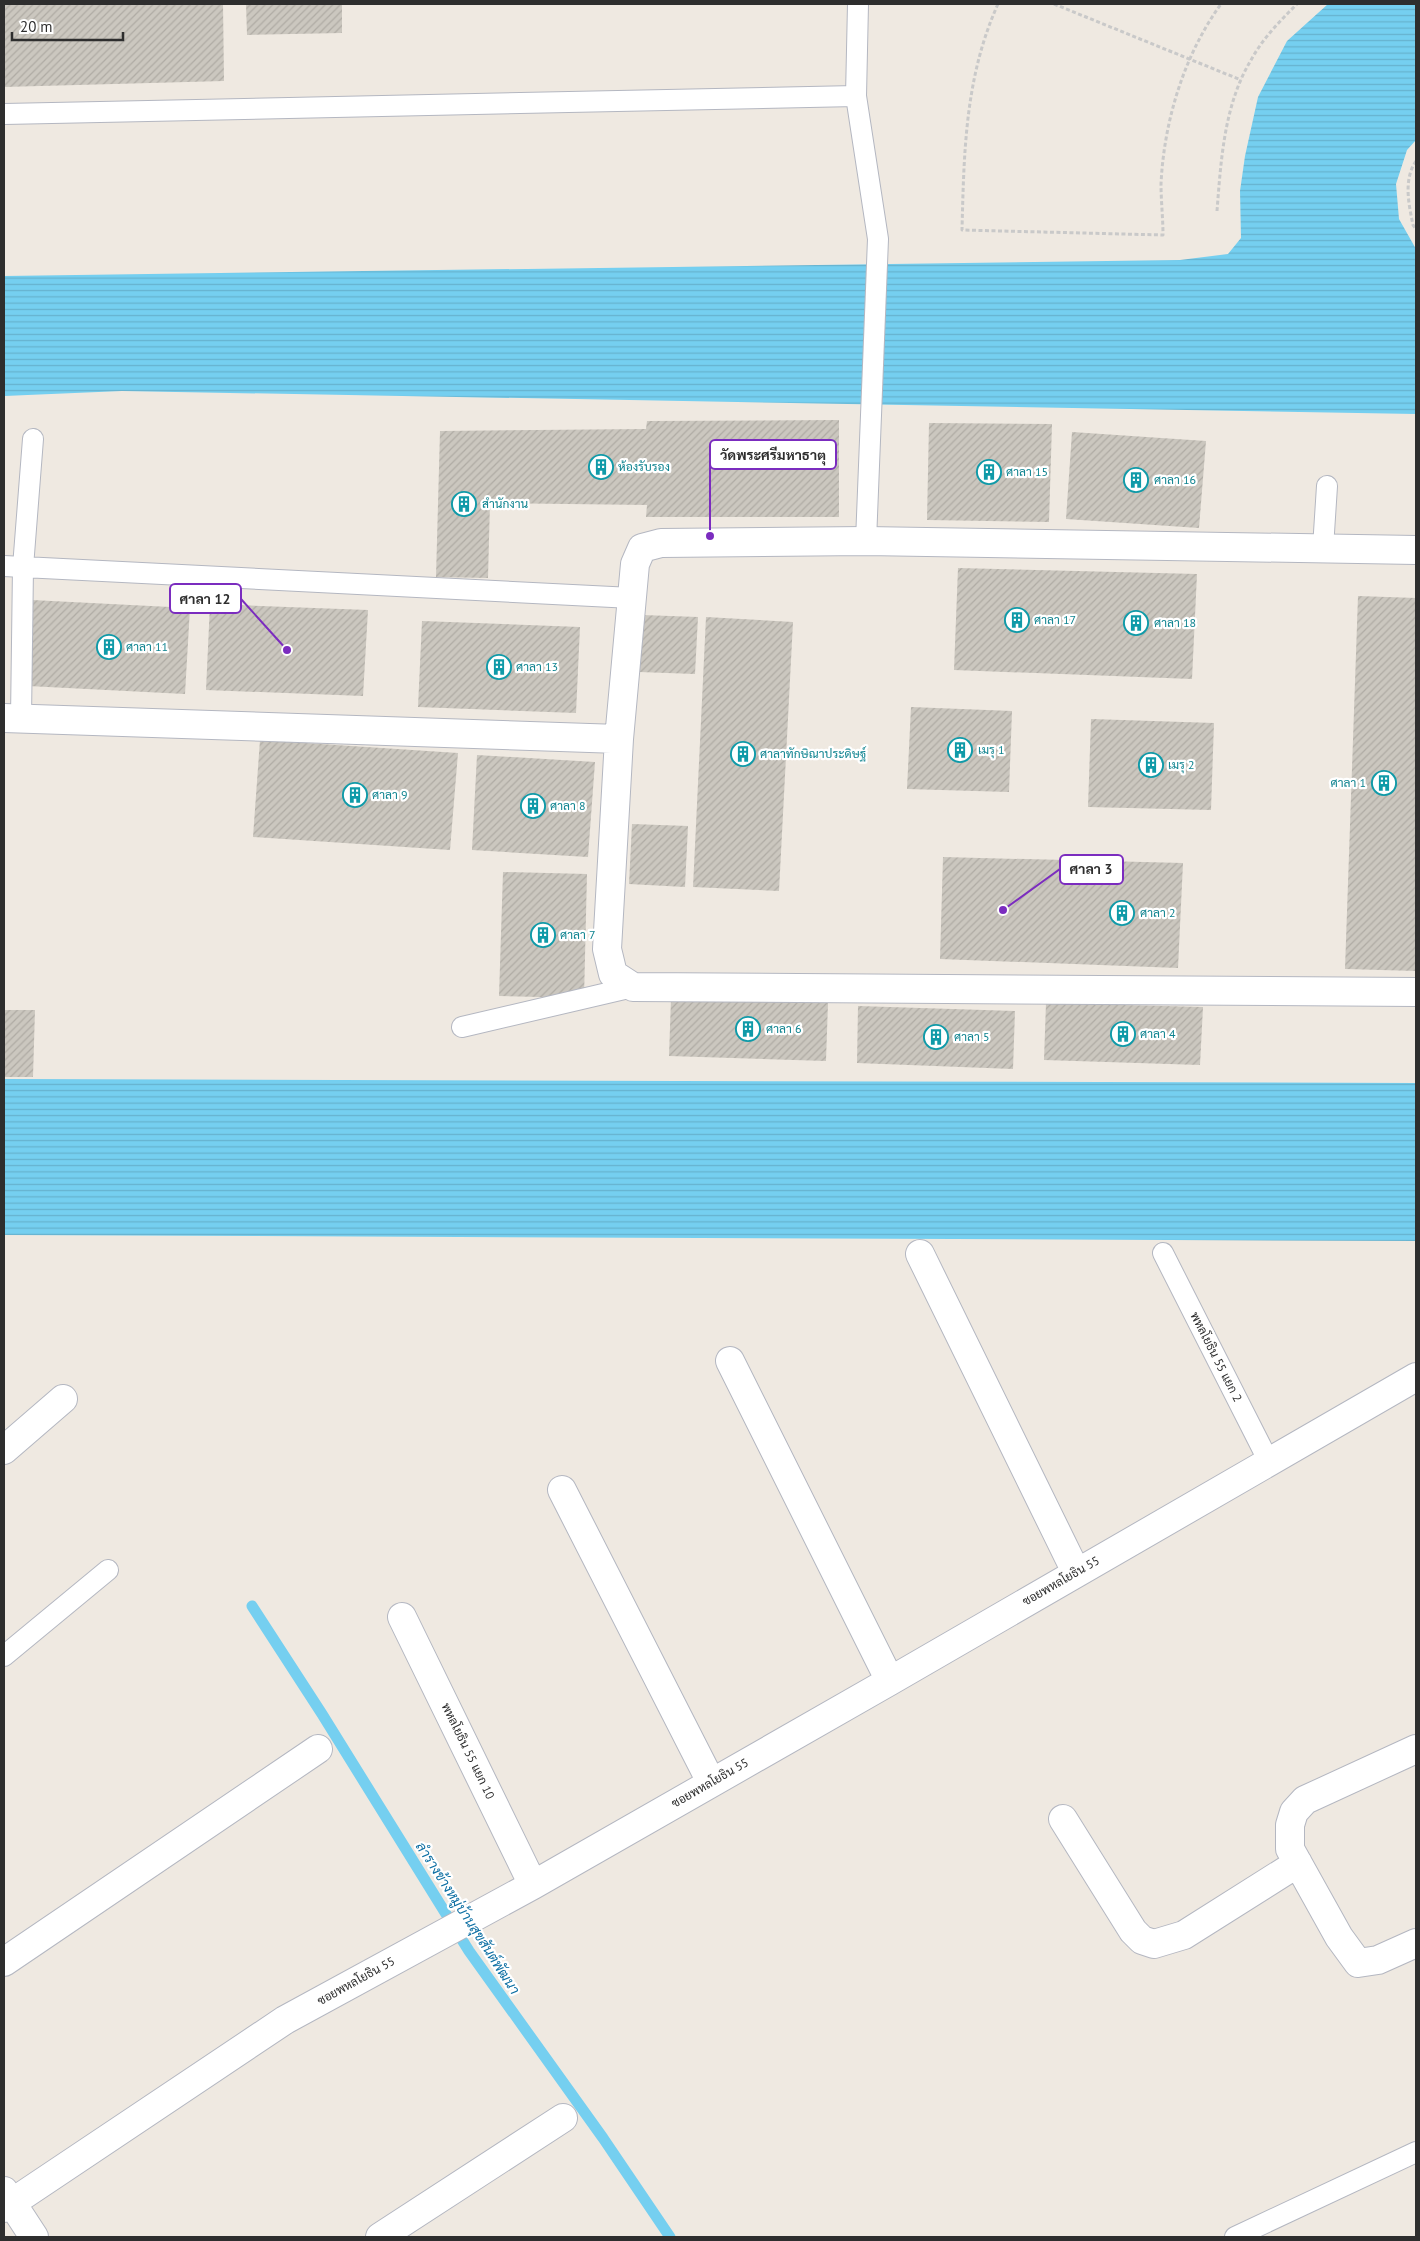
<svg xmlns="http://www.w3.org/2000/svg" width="1420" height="2241" font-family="'PT Sans',Sarabun,sans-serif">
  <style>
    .water { fill: url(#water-rules) }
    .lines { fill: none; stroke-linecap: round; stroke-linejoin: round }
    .stream { stroke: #75cff0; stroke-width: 11 }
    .building { fill: url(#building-hatch) }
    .lane-casing { stroke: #b4b7c1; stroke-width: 22 }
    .street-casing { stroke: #b4b7c1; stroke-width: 30 }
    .path { stroke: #c9c9c9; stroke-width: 3; stroke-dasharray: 4 2.5; stroke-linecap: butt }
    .lane { stroke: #fff; stroke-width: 20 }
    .street { stroke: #fff; stroke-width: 28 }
    .labels { text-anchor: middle; stroke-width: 4.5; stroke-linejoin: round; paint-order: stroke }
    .culture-label { font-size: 12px; fill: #0d838f; stroke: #fff; text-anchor: start }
    .street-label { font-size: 12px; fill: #2e2e2e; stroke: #fff }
    .water-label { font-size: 14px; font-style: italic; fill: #0d6fa3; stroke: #fff }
    .leader { fill: none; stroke: #7b2cbf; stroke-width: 2 }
    .callout-dot { fill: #7b2cbf; stroke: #fff; stroke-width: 2 }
    .callout { fill: #fff; stroke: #7b2cbf; stroke-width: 2 }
    .callout-label { font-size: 14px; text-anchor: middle; font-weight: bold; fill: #2e2e2e }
  </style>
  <defs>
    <pattern id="water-rules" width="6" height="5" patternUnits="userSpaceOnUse" patternTransform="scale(1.25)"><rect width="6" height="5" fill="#75cff0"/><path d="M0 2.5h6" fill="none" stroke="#66b2ce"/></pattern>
    <pattern id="building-hatch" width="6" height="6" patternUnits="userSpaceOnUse" patternTransform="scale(1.25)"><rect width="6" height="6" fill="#cbc7bf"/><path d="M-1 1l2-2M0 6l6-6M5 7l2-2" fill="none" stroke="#afaba4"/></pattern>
  </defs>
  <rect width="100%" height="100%" fill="#efe9e1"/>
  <path class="water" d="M1328,4H1416V140L1407,150L1396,184L1399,219L1416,249V414L122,391L4,396V276L1180,260L1228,254L1241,238L1240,191L1245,156L1258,97L1287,41Z
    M4,1079L1416,1083V1241L4,1235Z"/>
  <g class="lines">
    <path class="stream" d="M252,1606L322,1714L469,1951L603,2138L670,2237"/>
  </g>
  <path class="building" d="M4,4H223L224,81L4,87Z
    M246,4H342V33L247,35Z
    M839,420V517H646L647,505L490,503L488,578L436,577L440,431L646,429L647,421Z
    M929,423L1052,424L1049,522L927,520Z
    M1072,432L1206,441L1199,528L1066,519Z
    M958,568L1197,574L1192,679L954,670Z
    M1358,596L1416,598V971L1345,969Z
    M32,600L190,608L185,694L28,686Z
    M210,604L368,610L363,696L206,690Z
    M642,615L698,617L695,674L639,672Z
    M706,617L793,622L779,891L693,887Z
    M422,621L580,627L576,713L418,707Z
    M911,707L1012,711L1009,792L907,789Z
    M1091,719L1214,723L1211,810L1088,807Z
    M260,740L458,753L450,850L253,837Z
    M477,755L595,762L588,857L472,850Z
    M632,824L688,826L685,887L629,884Z
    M943,857L1183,863L1178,968L940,959Z
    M503,872L587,874L584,998L499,996Z
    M671,999L828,1003L826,1061L669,1056Z
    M1046,1003L1203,1007L1200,1065L1044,1060Z
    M858,1006L1015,1011L1013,1069L857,1063Z
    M4,1010H35L33,1077H4Z"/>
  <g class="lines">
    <defs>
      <path id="lane" d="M858,4L856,96L878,239L866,541
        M4,114L856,96
        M1323,548L1327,486
        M4,566L23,567L33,439
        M21,718L23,567L632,598
        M462,1027L633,987
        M1163,1253L1269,1462
        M4,1656L108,1570
        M1235,2237L1416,2152"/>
      <path id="street" d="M1416,550L866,541L661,543L642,548L635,564L619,739L607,949L613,974L633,987L1416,992
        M4,718L619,739
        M920,1254L1076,1572
        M730,1361L890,1681
        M4,1450L63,1399
        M562,1490L711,1782
        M402,1617L533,1885
        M1416,1749L1305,1800L1294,1812L1290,1825V1849L1339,1937L1358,1963L1378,1960L1416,1943
        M1063,1819L1133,1931L1142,1940L1154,1944L1184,1935L1298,1863
        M4,1962L318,1749
        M4,2191L34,2237
        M4,2208L285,2020L533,1885L890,1681L1416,1377
        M380,2237L563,2118"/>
    </defs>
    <use href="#lane" class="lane-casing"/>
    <use href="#street" class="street-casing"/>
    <path class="path" d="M998,4C965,77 964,152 962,230L1163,235C1163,218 1161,201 1161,184C1164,121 1184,55 1221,4
      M1054,4L1241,80
      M1416,161C1403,180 1409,205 1413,225L1416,229
      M1217,211C1221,160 1224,105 1251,60C1263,38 1280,21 1297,4"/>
    <use href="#lane" class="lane"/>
    <use href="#street" class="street"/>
  </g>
  <defs>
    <symbol id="building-ring" viewBox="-11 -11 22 22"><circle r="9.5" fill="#fff" stroke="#0f9aa8" stroke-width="1.5"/><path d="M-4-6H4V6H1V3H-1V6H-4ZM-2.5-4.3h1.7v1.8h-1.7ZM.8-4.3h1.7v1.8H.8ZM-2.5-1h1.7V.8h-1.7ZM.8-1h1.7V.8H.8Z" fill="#0f9aa8"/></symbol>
  </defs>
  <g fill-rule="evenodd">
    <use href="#building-ring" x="587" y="453" width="28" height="28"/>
    <use href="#building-ring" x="975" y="458" width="28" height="28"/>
    <use href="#building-ring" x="1122" y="466" width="28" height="28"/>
    <use href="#building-ring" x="450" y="490" width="28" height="28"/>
    <use href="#building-ring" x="1003" y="606" width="28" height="28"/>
    <use href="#building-ring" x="1122" y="609" width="28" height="28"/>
    <use href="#building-ring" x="95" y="633" width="28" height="28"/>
    <use href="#building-ring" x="485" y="653" width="28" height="28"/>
    <use href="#building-ring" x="946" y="736" width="28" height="28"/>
    <use href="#building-ring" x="729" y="740" width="28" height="28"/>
    <use href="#building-ring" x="1137" y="751" width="28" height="28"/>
    <use href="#building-ring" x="1370" y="769" width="28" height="28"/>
    <use href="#building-ring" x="341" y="781" width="28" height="28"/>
    <use href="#building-ring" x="519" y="792" width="28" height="28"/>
    <use href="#building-ring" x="1108" y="899" width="28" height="28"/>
    <use href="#building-ring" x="529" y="921" width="28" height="28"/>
    <use href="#building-ring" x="734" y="1015" width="28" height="28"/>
    <use href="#building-ring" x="1109" y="1020" width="28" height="28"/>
    <use href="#building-ring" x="922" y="1023" width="28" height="28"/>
  </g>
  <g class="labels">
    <g class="culture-label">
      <text x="618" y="471">ห้องรับรอง</text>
      <text x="1006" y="476">ศาลา 15</text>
      <text x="1154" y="484">ศาลา 16</text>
      <text x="482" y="508">สำนักงาน</text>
      <text x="1034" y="624">ศาลา 17</text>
      <text x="1154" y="627">ศาลา 18</text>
      <text x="126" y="651">ศาลา 11</text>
      <text x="516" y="671">ศาลา 13</text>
      <text x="978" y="754">เมรุ 1</text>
      <text x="760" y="758">ศาลาทักษิณาประดิษฐ์</text>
      <text x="1168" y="769">เมรุ 2</text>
      <text x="1366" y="787" text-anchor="end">ศาลา 1</text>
      <text x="372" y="799">ศาลา 9</text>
      <text x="550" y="810">ศาลา 8</text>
      <text x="1140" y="917">ศาลา 2</text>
      <text x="560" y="939">ศาลา 7</text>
      <text x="766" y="1033">ศาลา 6</text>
      <text x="1140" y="1038">ศาลา 4</text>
      <text x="954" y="1041">ศาลา 5</text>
    </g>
    <g class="street-label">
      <text transform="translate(1216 1357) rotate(63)" y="4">พหลโยธิน 55 แยก 2</text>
      <text transform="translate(1061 1581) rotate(-30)" y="4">ซอยพหลโยธิน 55</text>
      <text transform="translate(468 1751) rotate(64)" y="4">พหลโยธิน 55 แยก 10</text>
      <text transform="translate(710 1783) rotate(-30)" y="4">ซอยพหลโยธิน 55</text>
      <text transform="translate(356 1981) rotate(-29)" y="4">ซอยพหลโยธิน 55</text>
    </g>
    <g class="water-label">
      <text transform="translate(468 1918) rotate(57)" y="5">ลำรางข้างหมู่บ้านสุขสันต์พัฒนา</text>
    </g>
  </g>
  <path class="leader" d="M710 536L710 455M287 650L241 599M1003 910L1060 869"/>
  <g class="callout-dot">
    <circle cx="710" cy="536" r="5"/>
    <circle cx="287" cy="650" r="5"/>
    <circle cx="1003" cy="910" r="5"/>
  </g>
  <g class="callout">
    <rect x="710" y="440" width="126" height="29" rx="5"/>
    <rect x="170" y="584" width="71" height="29" rx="5"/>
    <rect x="1060" y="855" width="63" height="29" rx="5"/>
  </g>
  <g class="callout-label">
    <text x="773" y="460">วัดพระศรีมหาธาตุ</text>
    <text x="205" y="604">ศาลา 12</text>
    <text x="1091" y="874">ศาลา 3</text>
  </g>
  <rect width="1420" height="2241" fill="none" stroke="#2e2e2e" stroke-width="10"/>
  <path d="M12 32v8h111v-8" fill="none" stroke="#2e2e2e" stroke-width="2.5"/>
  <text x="20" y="32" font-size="15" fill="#2e2e2e" stroke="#ffffff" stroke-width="4" paint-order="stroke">20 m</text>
</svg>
